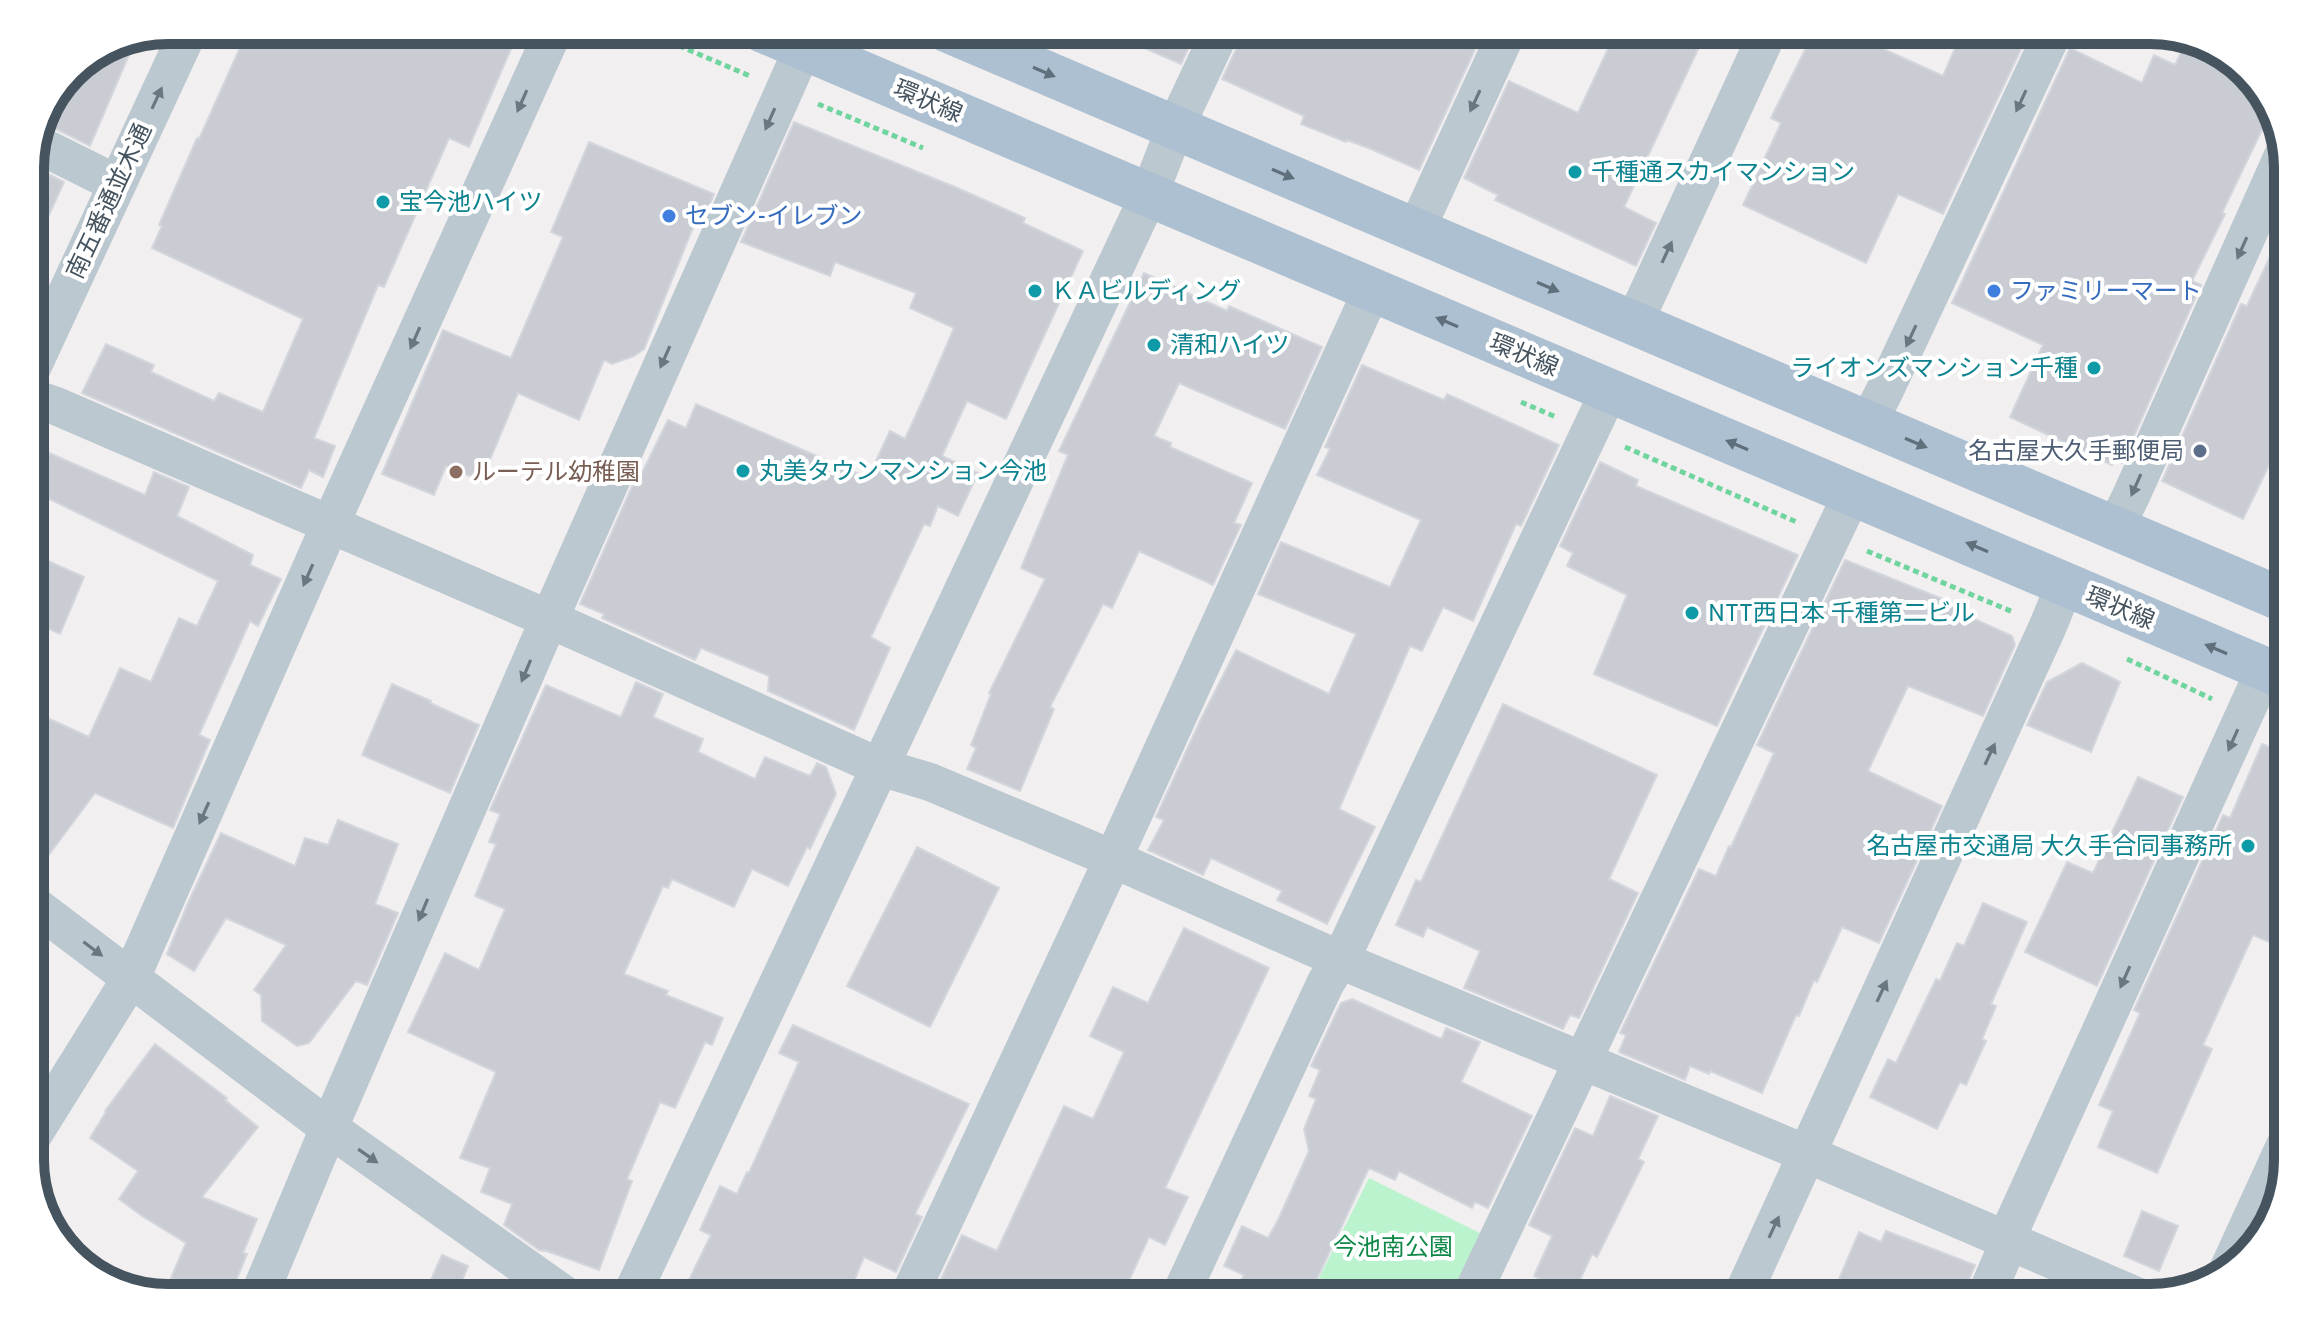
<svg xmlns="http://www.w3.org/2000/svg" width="2318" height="1328" font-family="Overpass,'Noto Sans JP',sans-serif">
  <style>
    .green { fill: #bbf3cf }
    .building { fill: #c9cdd3; stroke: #d3d6dc; stroke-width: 2 }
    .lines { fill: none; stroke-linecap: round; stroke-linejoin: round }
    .path { stroke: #70d49f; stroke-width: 5; stroke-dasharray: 6 4; stroke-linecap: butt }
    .minor { stroke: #bcc8d0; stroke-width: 38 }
    .major { stroke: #adc0d1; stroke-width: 44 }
    .oneway { fill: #606f7c }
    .oneway2 { fill: #697781 }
    .culture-dot { fill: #0f9aa8; stroke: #fff; stroke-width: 3 }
    .shop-dot { fill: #3f7fe0; stroke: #fff; stroke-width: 3 }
    .service-dot { fill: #5c6f8a; stroke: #fff; stroke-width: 3 }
    .education-dot { fill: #8d6e63; stroke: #fff; stroke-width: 3 }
    .labels { text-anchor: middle; stroke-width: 8; stroke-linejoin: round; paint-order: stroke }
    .street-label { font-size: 24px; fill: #46545f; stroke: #fff }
    .culture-label { font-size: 24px; fill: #0d838f; stroke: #fff; text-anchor: start }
    .shop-label { font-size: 24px; fill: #366cbe; stroke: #fff; text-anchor: start }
    .service-label { font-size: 24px; fill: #4e5e75; stroke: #fff; text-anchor: end }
    .education-label { font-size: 24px; fill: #785e54; stroke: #fff; text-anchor: start }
    .park-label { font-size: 24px; fill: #0f8848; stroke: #fff }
    .rim { fill: none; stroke: #46545f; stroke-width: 10 }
  </style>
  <rect width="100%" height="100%" fill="#f2eff0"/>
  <path class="green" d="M1369,1178L1486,1236L1456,1298H1309Z"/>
  <path class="building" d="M248,30H519L469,147L449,138L384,287L378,285L314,438L335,446L323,477L309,470L301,488L82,393L106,344L154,365L151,372L214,401L219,393L263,412L303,319L152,248L162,226L159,225L197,138L199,139Z
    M1103,30H1197L1181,64Z
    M1243,30H1484L1419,170L1371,149L1347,140L1346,142L1301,124L1304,116L1222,79L1241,39Z
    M1617,30H1707L1624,207L1656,223L1636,266L1495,200L1498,195L1464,178L1509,81L1578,113Z
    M1815,30H1858L1882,41L1879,47L1943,76L1963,30H1979L2021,49L1943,214L1898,194L1866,263L1743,205L1781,123L1771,118Z
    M137,36L90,146L46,124L71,70L116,40Z
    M2187,40L2219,48L2265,92L2271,111L2222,213L2225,214L2192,281L2201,285L2122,463L2114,459L2112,465L2010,417L2043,345L1952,303L2070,48L2142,83L2154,55L2175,65Z
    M794,122L955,187L1025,218L1023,223L1083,251L1006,419L967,401L942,456L978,473L958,516L938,506L930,526L924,524L871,637L890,648L854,730L768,691L769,676L701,648L695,660L602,618L604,614L580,604L638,473L641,475L668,420L686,428L696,404L868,478L890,431L905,439L930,384L954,328L910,308L916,293L835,262L830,276L741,242Z
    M589,142L714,194L700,227L694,225L644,349L634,356L612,364L604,360L579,420L518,393L481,481L446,466L434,495L382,474L443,330L511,358L563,237L551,232Z
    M30,165L64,182L30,257Z
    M2288,218V426L2243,519L2162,481L2241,304L2247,306Z
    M1144,273L1227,311L1229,306L1322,347L1285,429L1179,383L1154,436L1171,443L1170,447L1252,483L1234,523L1241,525L1213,585L1139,551L1112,608L1103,604L1050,707L1054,709L1020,791L967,769L976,748L971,745L991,694L989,693L1045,579L1021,568L1068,455L1059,451Z
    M1362,365L1444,400L1447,394L1559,445L1521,526L1516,524L1473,621L1443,607L1422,651L1410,646L1339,809L1375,827L1327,924L1277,900L1282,891L1211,858L1203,875L1148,850L1164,820L1156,817L1201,719L1236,650L1329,694L1356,634L1258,594L1281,542L1390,587L1421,520L1317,475L1330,449L1325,447Z
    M49,453L145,495L154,472L189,487L177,516L253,555L250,565L281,579L258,626L250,621L199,735L210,740L173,828L95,793L30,880V710L89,737L120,668L151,682L179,618L197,626L218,581L33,491Z
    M1600,462L1638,480L1636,486L1798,555L1717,726L1594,674L1627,595L1567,566L1573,553L1560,546Z
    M30,553L84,577L60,634L30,620Z
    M1845,560L1963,607L1961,613L2012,636L2015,645L1983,716L1908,686L1868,771L1942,806L1879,943L1842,927L1817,982L1814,980L1799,1016L1796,1015L1762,1093L1710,1071L1709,1074L1690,1066L1685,1080L1619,1052L1626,1035L1620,1033L1699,869L1716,876L1729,846L1731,847L1774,753L1757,745Z
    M2082,663L2120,682L2091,752L2027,725L2047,682Z
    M636,682L663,694L653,717L703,739L698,752L755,779L765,757L810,776L817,763L826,767L836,794L810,849L807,847L788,886L752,869L734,907L672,879L668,888L663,886L624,974L668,991L666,995L723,1018L712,1045L705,1042L675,1108L660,1102L627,1179L632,1181L599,1270L544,1250V1251L539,1250L504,1225L512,1204L481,1192L490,1168L460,1158L496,1072L408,1032L445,953L479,970L505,909L475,896L496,844L489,842L500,814L490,810L546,685L621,717Z
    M392,684L431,701L430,703L479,725L450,793L362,755Z
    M1503,704L1657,775L1609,879L1638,893L1579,1018L1570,1015L1563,1029L1464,988L1480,951L1427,927L1423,937L1396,925L1416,880L1421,882Z
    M2262,744L2288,755V950L2253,935L2203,1045L2212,1049L2157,1173L2098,1147L2113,1111L2099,1105L2140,1013L2134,1010L2223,815L2230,818Z
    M2138,777L2183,797L2097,986L2025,952L2067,862L2093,873Z
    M338,820L398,844L375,904L398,913L367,985L356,981L309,1043L297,1046L262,1021L261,995L254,990L286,945L226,918L194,971L167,954L188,903L221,833L295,866L305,838L328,845Z
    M917,847L999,888L930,1027L847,986Z
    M1983,903L2027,922L1991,1004L1996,1006L1982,1039L1986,1041L1966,1085L1960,1082L1937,1129L1870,1097L1888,1059L1896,1063L1936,979L1940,981L1957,943L1964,946Z
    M1184,928L1269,968L1165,1188L1188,1197L1165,1245L1149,1237L1121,1298H932L962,1235L997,1251L1064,1106L1093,1119L1124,1052L1090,1036L1113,987L1148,1003Z
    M1352,999L1439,1038H1442L1446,1028L1480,1042L1461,1082L1532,1116L1488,1208L1475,1202L1472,1208L1399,1171L1395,1180L1369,1168L1308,1298H1233L1244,1275L1224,1266L1242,1226L1268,1238L1278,1220L1309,1151L1304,1129L1316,1099L1309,1096L1320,1070L1311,1066L1341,1003Z
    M793,1025L969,1104L915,1214L922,1217L896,1272L864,1257L847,1298H680L711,1235L700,1230L720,1186L737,1194L747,1172L749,1173L798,1064L799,1062L779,1053Z
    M155,1044L227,1098L225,1100L258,1127L202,1197L257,1219L243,1253L247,1254L229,1298H220L171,1278L186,1243L142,1216L119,1199L138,1171L90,1138L106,1112L105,1111Z
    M1610,1096L1658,1116L1638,1159L1644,1162L1597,1257L1592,1254L1573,1295L1534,1276L1552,1236L1529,1225L1575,1128L1593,1136Z
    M2142,1211L2178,1226L2159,1271L2124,1256Z
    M1886,1231L1975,1265L1962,1298H1831L1859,1232L1881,1242Z
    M442,1255L468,1266L455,1298H423Z"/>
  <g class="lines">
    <path class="path" d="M642,30L750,76
      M818,104L923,148
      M1521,402L1556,417
      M1625,447L1799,523
      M1867,551L2013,612
      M2127,659L2212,699"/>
    <path class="minor" d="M37,144L117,184
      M1416,230L1508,30
      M1634,323L1769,30
      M30,372L189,30
      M30,397L56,406L549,619L880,767L930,782L1113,859L1359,968L1807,1154L2141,1298
      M1868,423L1885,390L2054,30
      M2115,528L2131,496L2285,151
      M30,902L329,1128L569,1298
      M30,1140L131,978L330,525L554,30
      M2228,1270L2288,1139
      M258,1298L329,1128L537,647L803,48
      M630,1298L1149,195L1175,128L1221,30
      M908,1298L1113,859L1372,290
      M1179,1298L1326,982L1341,959L1609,391
      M1470,1298L1852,494
      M1741,1298L2048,626L2065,584
      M1985,1298L2009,1242L2014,1222L2265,669"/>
    <path class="major" d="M761,30L2288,679
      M946,30L2288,602"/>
  </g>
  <defs><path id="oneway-solid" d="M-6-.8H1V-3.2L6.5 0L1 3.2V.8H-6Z" transform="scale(2)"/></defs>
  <g class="oneway">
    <use href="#oneway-solid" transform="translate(1044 72) rotate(23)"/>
    <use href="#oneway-solid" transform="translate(1283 174) rotate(23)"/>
    <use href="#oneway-solid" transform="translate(1548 287) rotate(23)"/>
    <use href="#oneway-solid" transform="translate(1447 322) rotate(-157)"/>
    <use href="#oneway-solid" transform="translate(1916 443) rotate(23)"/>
    <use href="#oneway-solid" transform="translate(1737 445) rotate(-157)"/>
    <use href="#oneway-solid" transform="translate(1977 547) rotate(-157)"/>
    <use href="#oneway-solid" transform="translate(2216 649) rotate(-157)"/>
  </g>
  <g class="oneway2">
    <use href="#oneway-solid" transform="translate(157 98) rotate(-65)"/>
    <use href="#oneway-solid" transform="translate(522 101) rotate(114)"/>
    <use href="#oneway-solid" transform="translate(1475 101) rotate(115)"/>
    <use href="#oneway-solid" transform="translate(2021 101) rotate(115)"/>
    <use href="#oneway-solid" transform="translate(770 119) rotate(114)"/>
    <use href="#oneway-solid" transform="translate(2242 248) rotate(114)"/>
    <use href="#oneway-solid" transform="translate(1667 252) rotate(-65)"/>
    <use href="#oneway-solid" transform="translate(1911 336) rotate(115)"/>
    <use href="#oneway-solid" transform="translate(415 338) rotate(114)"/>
    <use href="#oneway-solid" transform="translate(665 357) rotate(114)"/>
    <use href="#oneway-solid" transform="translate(2136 485) rotate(114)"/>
    <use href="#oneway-solid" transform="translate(308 575) rotate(114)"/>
    <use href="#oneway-solid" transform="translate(526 671) rotate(113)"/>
    <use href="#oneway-solid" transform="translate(2233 740) rotate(114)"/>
    <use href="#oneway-solid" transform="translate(1990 754) rotate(-65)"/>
    <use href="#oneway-solid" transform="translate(204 813) rotate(114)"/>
    <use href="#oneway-solid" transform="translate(423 910) rotate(113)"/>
    <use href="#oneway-solid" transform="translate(93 949) rotate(37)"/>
    <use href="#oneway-solid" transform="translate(2125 977) rotate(114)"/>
    <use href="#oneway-solid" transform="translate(1882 991) rotate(-65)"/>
    <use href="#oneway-solid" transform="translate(368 1156) rotate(35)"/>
    <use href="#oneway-solid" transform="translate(1774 1227) rotate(-65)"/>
  </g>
  <g class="culture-dot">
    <circle cx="1575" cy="172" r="8"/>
    <circle cx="383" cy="202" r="8"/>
    <circle cx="1035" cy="291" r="8"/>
    <circle cx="1154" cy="345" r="8"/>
    <circle cx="2094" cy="368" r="8"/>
    <circle cx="743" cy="471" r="8"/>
    <circle cx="1692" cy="613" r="8"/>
    <circle cx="2248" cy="846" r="8"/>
  </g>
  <g class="shop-dot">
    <circle cx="669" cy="216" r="8"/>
    <circle cx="1994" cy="291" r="8"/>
  </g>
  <circle class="service-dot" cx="2200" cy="451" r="8"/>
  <circle class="education-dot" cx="456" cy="472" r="8"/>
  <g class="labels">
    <g class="street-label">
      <text transform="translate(928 101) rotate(23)" y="8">環状線</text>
      <text transform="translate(109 201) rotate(-65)" y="8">南五番通並木通</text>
      <text transform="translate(1524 355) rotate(23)" y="8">環状線</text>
      <text transform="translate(2120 608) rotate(23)" y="8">環状線</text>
    </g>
    <g class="culture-label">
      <text x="1591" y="180">千種通スカイマンション</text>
      <text x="399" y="210">宝今池ハイツ</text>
      <text x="1051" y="299">ＫＡビルディング</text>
      <text x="1170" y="353">清和ハイツ</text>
      <text x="2078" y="376" text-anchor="end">ライオンズマンション千種</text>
      <text x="759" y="479">丸美タウンマンション今池</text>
      <text x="1708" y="621">NTT西日本 千種第二ビル</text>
      <text x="2232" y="854" text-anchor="end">名古屋市交通局 大久手合同事務所</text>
    </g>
    <g class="shop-label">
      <text x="685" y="224">セブン-イレブン</text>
      <text x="2010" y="299">ファミリーマート</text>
    </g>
    <g class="service-label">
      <text x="2184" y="459">名古屋大久手郵便局</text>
    </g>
    <g class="education-label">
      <text x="472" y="480">ルーテル幼稚園</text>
    </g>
    <g class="park-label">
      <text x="1393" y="1255">今池南公園</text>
    </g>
  </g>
  <path d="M0 0H2318V1328H0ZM168 44H2150A124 124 0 0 1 2274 168V1160A124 124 0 0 1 2150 1284H168A124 124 0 0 1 44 1160V168A124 124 0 0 1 168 44Z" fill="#fff" fill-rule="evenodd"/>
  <path class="rim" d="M168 44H2150A124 124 0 0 1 2274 168V1160A124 124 0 0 1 2150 1284H168A124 124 0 0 1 44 1160V168A124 124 0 0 1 168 44Z"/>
</svg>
